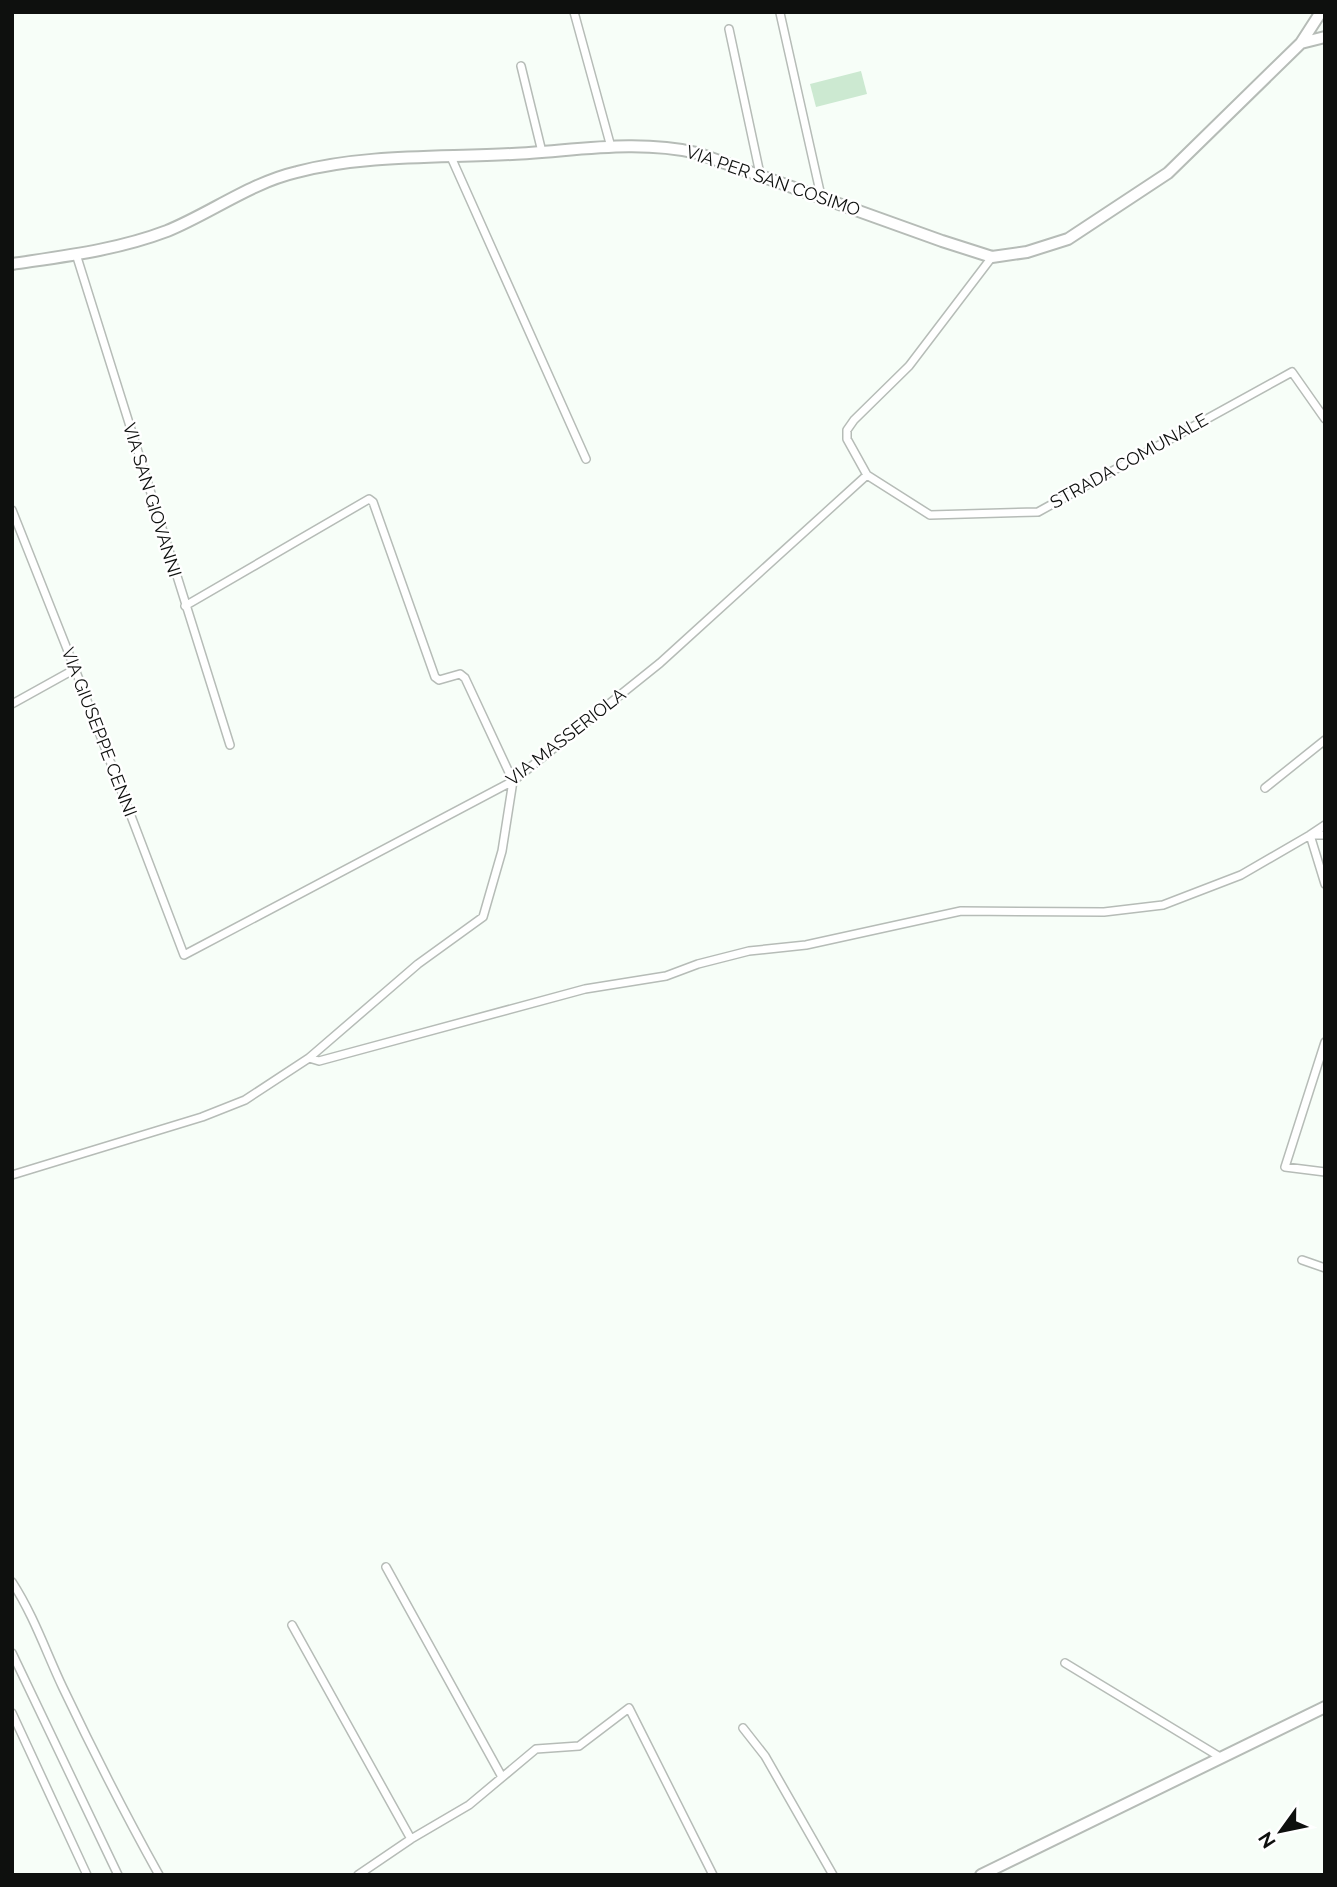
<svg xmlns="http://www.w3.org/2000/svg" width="1337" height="1887" font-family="Raleway,sans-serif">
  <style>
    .green { fill: #cce9d1 }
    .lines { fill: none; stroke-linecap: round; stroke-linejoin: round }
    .street-casing { stroke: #b6bcb7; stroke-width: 10 }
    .secondary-casing { stroke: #b6bcb7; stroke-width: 14 }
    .street { stroke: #fff; stroke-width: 7 }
    .secondary { stroke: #fff; stroke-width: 10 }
    .labels { text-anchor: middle; stroke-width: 5; stroke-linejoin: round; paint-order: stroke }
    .street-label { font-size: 18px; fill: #0e100e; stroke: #fff }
  </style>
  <rect width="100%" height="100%" fill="#f7fef8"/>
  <path class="green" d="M861,71L867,94L816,107L810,84Z"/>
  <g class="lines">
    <defs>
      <path id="street" d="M574,12L611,147
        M780,13L821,196
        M729,29L760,174
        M521,66L542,152
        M451,157L586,459
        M76,254L230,745
        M992,257L909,366L854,420L847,430V439L867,475L930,515L1038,512L1292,372L1325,419
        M12,510L75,669L184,955L513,781L660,663L867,475
        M12,704L75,669
        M1265,788L1325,740
        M1325,825L1310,835H1325
        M1325,1042L1285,1167L1325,1172
        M309,1058L319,1061L585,989L666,976L698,964L749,951L806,945L961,911L1104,912L1163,905L1241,875L1310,835L1325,884
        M12,1175L202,1117L245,1100L309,1058L418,964L483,917L502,851L513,781L465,678L460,674L439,680L435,677L373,502L369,499L185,606
        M1302,1260L1325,1268
        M386,1567L502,1777
        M12,1582C34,1616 46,1652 63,1688C93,1751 125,1814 159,1875
        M292,1625L411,1839
        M12,1653L118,1875
        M1065,1663L1220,1757
        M12,1713L87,1875
        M743,1728L765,1756L833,1875
        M358,1875L411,1839L469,1805L536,1749L579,1746L629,1708L713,1875"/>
      <path id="secondary" d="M1301,43L1325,37
        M12,264C65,256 117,250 167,231C211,213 250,183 297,172C366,154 441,158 512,154C574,151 636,139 697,153L942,241L992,257L1027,252L1068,239L1168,173L1301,43L1321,12
        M981,1875L1325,1707"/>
    </defs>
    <use href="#street" class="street-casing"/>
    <use href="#secondary" class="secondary-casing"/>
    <use href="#street" class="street"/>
    <use href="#secondary" class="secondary"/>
  </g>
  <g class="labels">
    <g class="street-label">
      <text transform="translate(773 181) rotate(19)" y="6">VIA PER SAN COSIMO</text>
      <text transform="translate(1129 461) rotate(-29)" y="6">STRADA COMUNALE</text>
      <text transform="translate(152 500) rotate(73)" y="6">VIA SAN GIOVANNI</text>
      <text transform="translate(99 732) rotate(69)" y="6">VIA GIUSEPPE CENNI</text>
      <text transform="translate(566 737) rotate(-38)" y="6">VIA MASSERIOLA</text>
    </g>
  </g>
  <rect width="1337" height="1887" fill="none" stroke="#0e100e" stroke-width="28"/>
  <g transform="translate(1281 1831) rotate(237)" stroke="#ffffff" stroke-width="5" paint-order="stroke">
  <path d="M0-5L12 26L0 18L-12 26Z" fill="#0e100e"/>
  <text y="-10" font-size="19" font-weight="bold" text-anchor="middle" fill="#0e100e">N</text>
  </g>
</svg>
